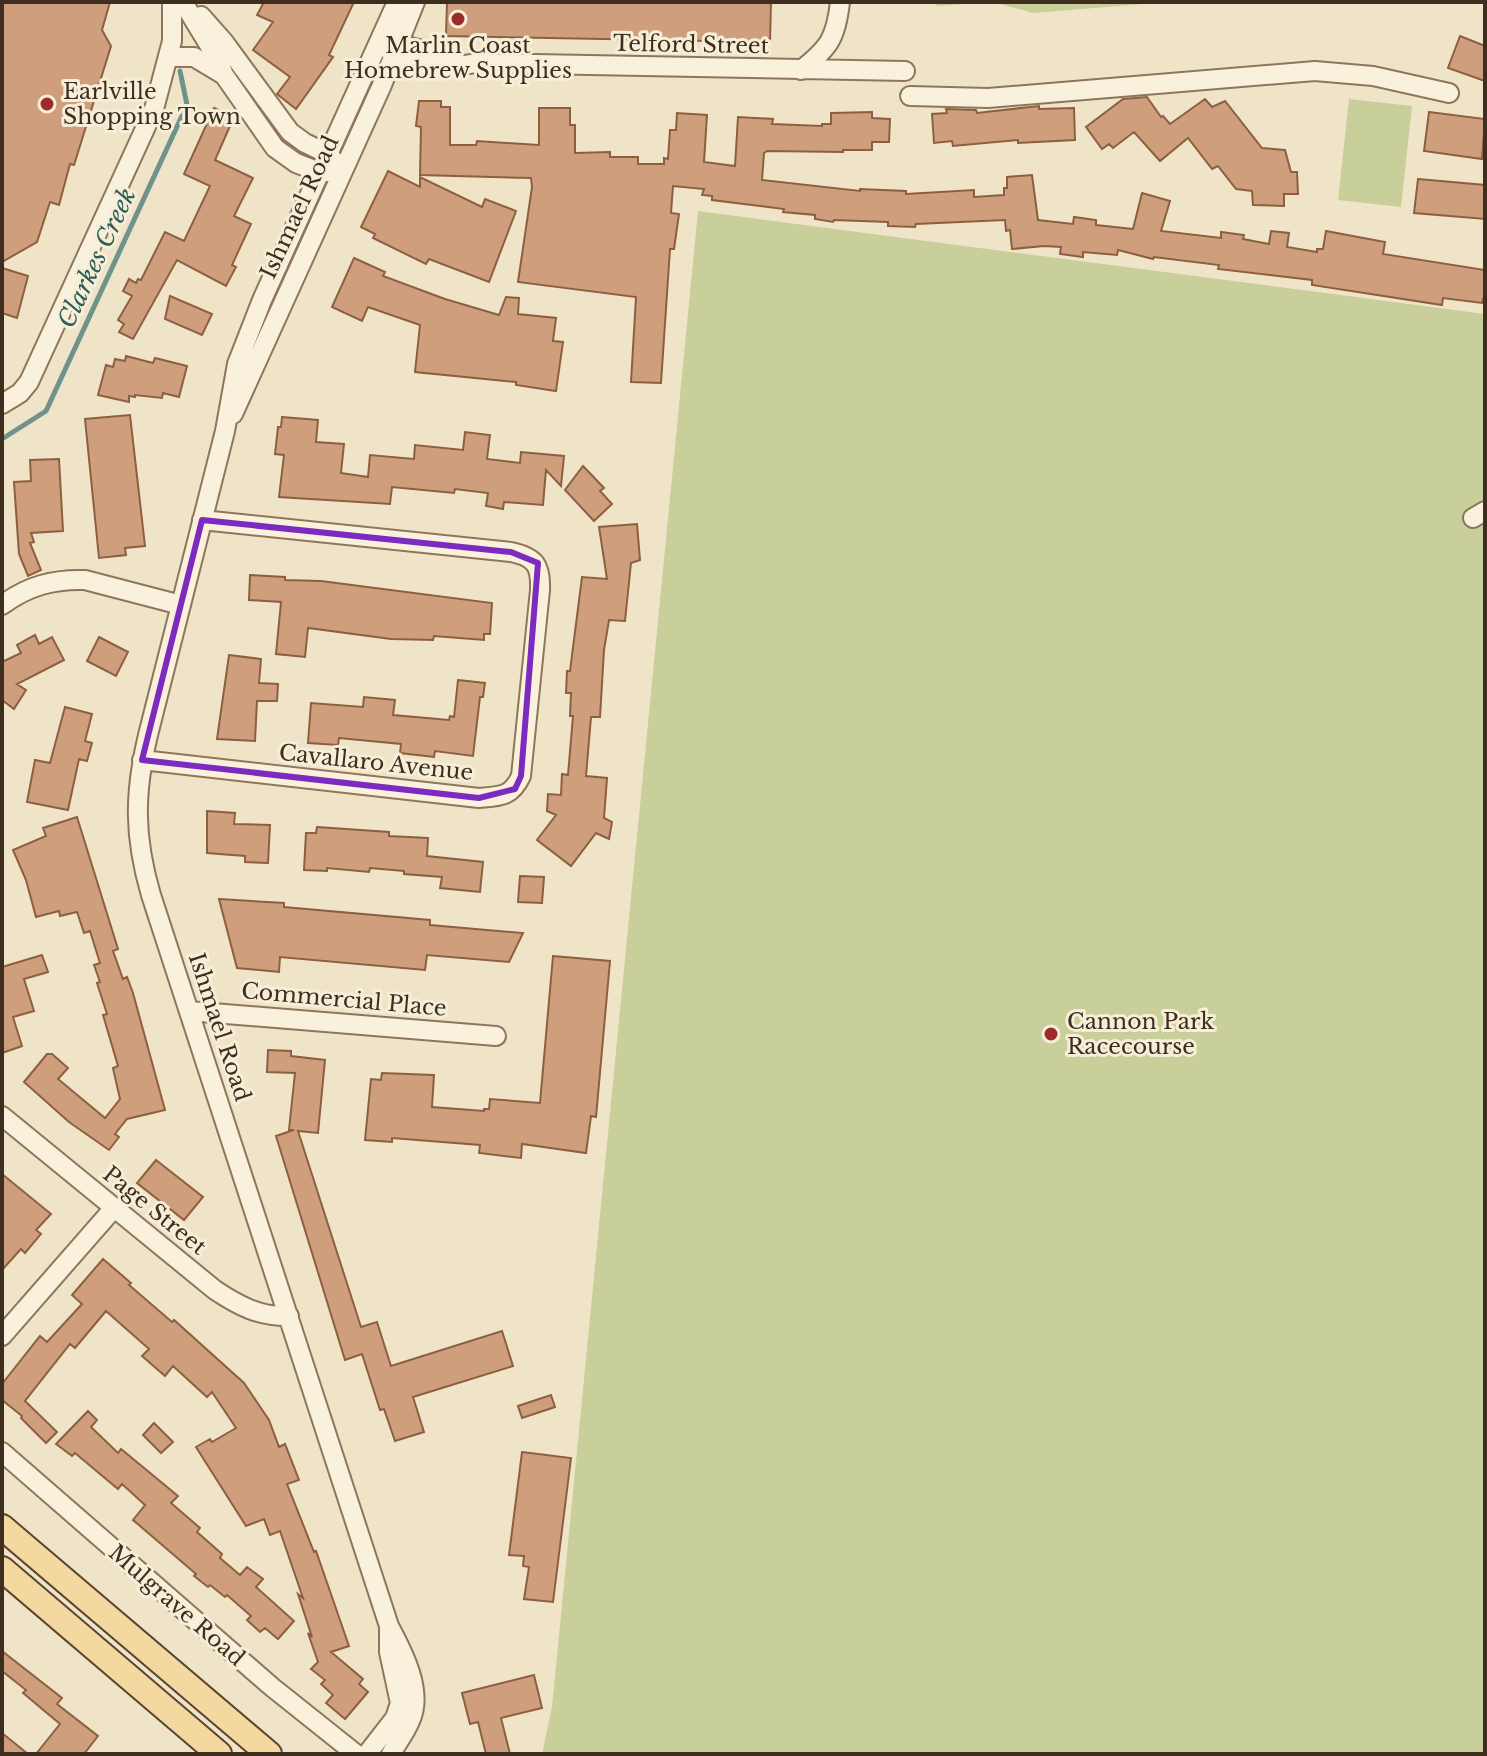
<svg xmlns="http://www.w3.org/2000/svg" width="1487" height="1756" font-family="'Libre Baskerville',serif">
  <style>
    .green { fill: #c9cf9b }
    .lines { fill: none; stroke-linecap: round; stroke-linejoin: round }
    .stream { stroke: #6f938a; stroke-width: 5 }
    .building { fill: #cf9f7d; stroke: #8d5f41; stroke-width: 2 }
    .minor-casing { stroke: #8d765c; stroke-width: 22 }
    .major-casing { stroke: #5b4430; stroke-width: 28 }
    .minor { stroke: #faf1dc; stroke-width: 18 }
    .major { stroke: #f3d9a0; stroke-width: 24 }
    .marked { fill: none; stroke: #7b2cbf; stroke-width: 6; stroke-linejoin: round }
    .poi-dot { fill: #9e2a2b; stroke: #f7eed8; stroke-width: 3 }
    .labels { text-anchor: middle; stroke-width: 6; stroke-linejoin: round; paint-order: stroke }
    .street-label { font-size: 22px; fill: #3d2e20; stroke: #f7eed8 }
    .poi-label { font-size: 22px; fill: #3d2e20; stroke: #f7eed8; text-anchor: start }
    .water-label { font-size: 24px; font-style: italic; fill: #2f5d5a; stroke: #f7eed8 }
  </style>
  <rect width="100%" height="100%" fill="#f0e4c8"/>
  <path class="green" d="M934,2H1168L1033,13L993,2L936,6Z
    M1349,99L1412,106L1401,207L1338,200Z
    M698,211L1485,314V1754H542L552,1707Z"/>
  <g class="lines">
    <path class="stream" d="M2,439L46,411L187,105L180,71"/>
  </g>
  <path class="building" d="M2,2H110L102,30L111,46L74,165L70,164L59,205L50,202L37,242L2,262Z
    M264,2H354L329,55L333,57L296,109L277,94L290,77L253,50L273,22L257,15Z
    M447,2H771L770,42L446,36Z
    M1460,36L1485,46V81L1448,68Z
    M1147,97L1161,117L1163,116L1170,124L1205,99L1212,107L1225,101L1262,148L1285,150L1291,172H1297L1298,194H1284V206L1253,205L1252,191L1236,189L1218,166L1212,169L1188,138L1160,161L1134,132L1113,148L1109,144L1102,149L1086,127L1123,99Z
    M419,101H441V107H450V145H476L477,141L539,145V108H570V125H575V153L610,152V157H638V164H664V158L668,159L670,130H676L677,113L707,115L704,162L735,166L738,117L773,119L772,124L822,126V124H831V113L872,112V118L890,119L889,142H872V150H843V152L767,151L764,153L762,180L860,191V189L906,191V194L974,190V197L1004,195V188H1007V177L1032,175L1038,220L1073,224L1074,217L1096,220V225L1133,229L1142,193L1170,201L1161,231L1221,238V232L1244,235L1243,239L1269,244L1271,231L1289,233L1287,247L1317,252V249H1323L1326,231L1385,242L1383,254L1485,270V299H1483L1482,303L1443,298L1442,305L1312,285V280L1218,269L1219,265L1154,257L1153,259L1118,250L1117,255L1083,252V257L1060,254L1061,247L1044,246L1012,249L1010,230L1006,231L1005,220L916,224L915,227L888,226V222L834,220L833,222L815,219V215L783,212L784,209L712,200V196L702,195L704,189L673,186L671,213L679,214L674,249H670L661,383L631,382L636,297L518,282L532,187L531,178L420,175L421,127L416,126Z
    M1039,106V109L1074,108L1075,140L1018,143V140L953,146L952,141L934,143L932,114L947,113L946,109L976,110L977,113Z
    M214,108L234,117L215,160L253,178L234,216L251,224L232,265L236,267L226,286L177,260L133,339L119,332L124,324L118,320L132,296L123,291L129,279L136,283L138,279L141,280L165,232L184,241L210,186L184,174Z
    M1429,112L1485,119L1482,159L1424,151Z
    M388,171L420,187V177L482,207L485,199L516,211L489,282L429,259L426,264L373,238L375,234L361,227Z
    M1418,179L1485,185V219L1414,213Z
    M354,258L385,272L383,276L445,299L499,315L506,297L519,298L518,314L556,318L553,341L563,342L556,391L516,385V382L415,372L420,325L368,307L362,321L332,307Z
    M2,268L28,276L17,318L2,313Z
    M170,296L212,314L202,335L165,319Z
    M126,356L153,363L155,358L187,366L179,397L163,393L162,398L135,395V397L129,396V402L98,395L106,365L113,367L115,359L125,361Z
    M130,415L145,546L125,548L126,555L99,558L85,419Z
    M282,417L318,420L316,442L344,444L341,473L368,477L370,455L414,459L415,445L463,450L465,432L490,435L487,459L520,463L521,452L564,456L561,486L546,470L543,505L504,502L503,509L486,506L488,493L455,489L454,493L392,487L390,504L279,497L284,455L275,454L278,427H281Z
    M59,459L63,531L31,533L34,542L30,543L41,570L28,576L19,554L14,482L31,481L30,460Z
    M583,466L604,488L600,491L612,504L594,521L565,490Z
    M637,524L640,560L631,563L625,621L609,620L604,650L600,717H591L586,776L607,778L604,818L612,822L609,839L596,833L571,866L537,840L556,815L547,811L548,794L561,795L562,774L568,775L573,716H570L571,693H566L567,671H570L582,577L607,579L599,527Z
    M250,575L285,577V580L321,581L492,603L490,634H484V640L434,636L433,640L391,639L308,628L305,657L276,654L281,602L249,600Z
    M35,635L39,644L52,637L64,660L17,684L26,690L14,709L2,700V662L21,653L17,645Z
    M99,637L128,652L116,676L87,661Z
    M229,655L261,659L259,683L278,684L277,701H257L255,741L217,739Z
    M458,680L485,683L483,697H480L473,756L435,751L434,757L400,753L401,744L339,738L338,745L308,743L311,703L363,707L364,697L395,700L393,715L449,720L450,716L454,717Z
    M65,707L92,714L85,741L92,743L87,761L79,759L68,810L27,802L35,760L50,763Z
    M207,811L235,813L234,824L270,825L268,863L245,862V856L207,853Z
    M77,817L118,949L113,951L123,979L127,977L133,993L165,1110L127,1119L115,1134L119,1137L109,1150L69,1122L24,1082L47,1054H52L68,1068L58,1079L105,1118L120,1099L113,1068L118,1066L103,1015L107,1014L97,983L100,982L94,965L100,963L90,931L84,933L77,912L60,916L59,911L36,917L26,880L13,850L46,836L43,828Z
    M317,827L389,832V836L428,838L427,856L483,862L480,892L440,888L442,877L404,874V871L370,868L369,872L327,868V871L304,870L306,833H316Z
    M520,876L544,877L542,903L518,902Z
    M219,899L284,903V907L430,920V925L523,933L509,962L427,955L425,970L280,957L279,972L237,968Z
    M42,955L48,972L24,979L34,1011L13,1017L22,1046L2,1053V967Z
    M553,956L610,961L596,1117L591,1116L586,1153L522,1144L521,1158L479,1153L480,1145L392,1138V1142L365,1140L371,1079L381,1080L382,1073L434,1075L432,1107L484,1111V1109H489L490,1099L540,1103Z
    M268,1050L291,1051V1056L325,1060L318,1133L298,1131L361,1327L377,1322L391,1366L502,1331L513,1366L413,1397L424,1432L395,1441L384,1409L380,1410L362,1354L345,1360L276,1136L294,1130H289L295,1073L267,1072Z
    M156,1160L203,1197L184,1220L137,1183Z
    M2,1174L51,1214L36,1230L41,1234L25,1253L21,1249L2,1270Z
    M103,1259L131,1283L129,1285L172,1322L174,1320L244,1383L269,1420L279,1447L285,1444L299,1480L287,1484L314,1552L316,1551L349,1646L331,1652L363,1679L359,1684L368,1692L345,1719L326,1703L333,1695L321,1684L325,1680L311,1669L318,1662L308,1633L312,1637L298,1594L303,1598L280,1531L270,1535L264,1519L246,1526L196,1447L210,1439L212,1442L236,1428L212,1392L207,1397L173,1366L165,1376L142,1356L149,1349L106,1311L75,1348L70,1344L25,1401L57,1432L46,1443L21,1418L22,1416L2,1400V1384L40,1336L47,1342L82,1304L72,1295Z
    M551,1395L555,1407L522,1418L518,1406Z
    M88,1411L97,1420L91,1427L118,1453L121,1449L178,1496L171,1503L200,1528L197,1532L222,1554L220,1558L240,1575L247,1567L263,1579L256,1587L294,1621L278,1639L265,1628L260,1632L247,1620L251,1616L227,1595L225,1597L210,1585L208,1587L194,1576L196,1574L133,1520L145,1505L122,1484L118,1489L75,1453L72,1456L56,1444Z
    M154,1423L173,1442L161,1453L143,1435Z
    M522,1452L571,1458L553,1602L524,1599L529,1567L523,1566L524,1556L509,1555Z
    M2,1651L62,1698L57,1704L98,1736L84,1754H36L60,1724L23,1693L26,1690L2,1671Z
    M534,1675L542,1708L501,1718L510,1754H486L478,1722L470,1724L462,1693Z
    M2,1733L28,1754H2Z"/>
  <g class="lines">
    <defs>
      <path id="minor" d="M183,2L217,58L224,75L275,148L296,163L319,172H328
        M201,16L224,42L290,132L305,143L328,154L336,163
        M379,42C407,68 439,70 476,63L905,71
        M390,42L454,58
        M168,57H194L224,75
        M801,70C829,48 836,38 840,2
        M910,96L988,98L1315,71L1373,76L1449,93
        M2,404L20,393L29,382L154,109L172,41V2
        M233,414L382,85L415,2
        M1473,518L1485,511
        M2,605C28,586 53,579 85,580L181,605
        M142,760L479,798C501,796 511,797 521,776L540,590C541,565 535,557 511,552L202,520
        M189,1011L496,1036
        M2,1116L215,1290C239,1306 260,1317 289,1316
        M2,1336L114,1208
        M2,1452L272,1687L356,1754
        M367,1754L395,1718L400,1703L389,1652V1629
        M391,1754C397,1743 405,1733 410,1721C424,1692 403,1652 389,1626L151,895C134,837 134,794 148,735L225,431L237,364L262,300L397,2"/>
      <path id="major" d="M2,1527L269,1754
        M2,1569L219,1754"/>
    </defs>
    <use href="#minor" class="minor-casing"/>
    <use href="#major" class="major-casing"/>
    <use href="#minor" class="minor"/>
    <use href="#major" class="major"/>
  </g>
  <path class="marked" d="M202,520L511,552L538,563L521,776L515,789L479,798L142,760Z"/>
  <g class="poi-dot">
    <circle cx="458" cy="19" r="8"/>
    <circle cx="47" cy="104" r="8"/>
    <circle cx="1051" cy="1034" r="8"/>
  </g>
  <g class="labels">
    <g class="street-label">
      <text transform="translate(691 44) rotate(1)" y="8">Telford Street</text>
      <text transform="translate(299 207) rotate(-65)" y="8">Ishmael Road</text>
      <text transform="translate(376 762) rotate(6)" y="8">Cavallaro Avenue</text>
      <text transform="translate(344 999) rotate(5)" y="8">Commercial Place</text>
      <text transform="translate(220 1027) rotate(72)" y="8">Ishmael Road</text>
      <text transform="translate(155 1210) rotate(39)" y="8">Page Street</text>
      <text transform="translate(177 1605) rotate(41)" y="8">Mulgrave Road</text>
    </g>
    <g class="poi-label">
      <text x="458" y="53" text-anchor="middle">Marlin Coast<tspan x="458" dy="25">Homebrew Supplies</tspan></text>
      <text x="63" y="99">Earlville<tspan x="63" dy="25">Shopping Town</tspan></text>
      <text x="1067" y="1029">Cannon Park<tspan x="1067" dy="25">Racecourse</tspan></text>
    </g>
    <g class="water-label">
      <text transform="translate(97 258) rotate(-65)" y="8">Clarkes Creek</text>
    </g>
  </g>
  <rect width="1487" height="1756" fill="none" stroke="#3d2e20" stroke-width="8"/>
</svg>
